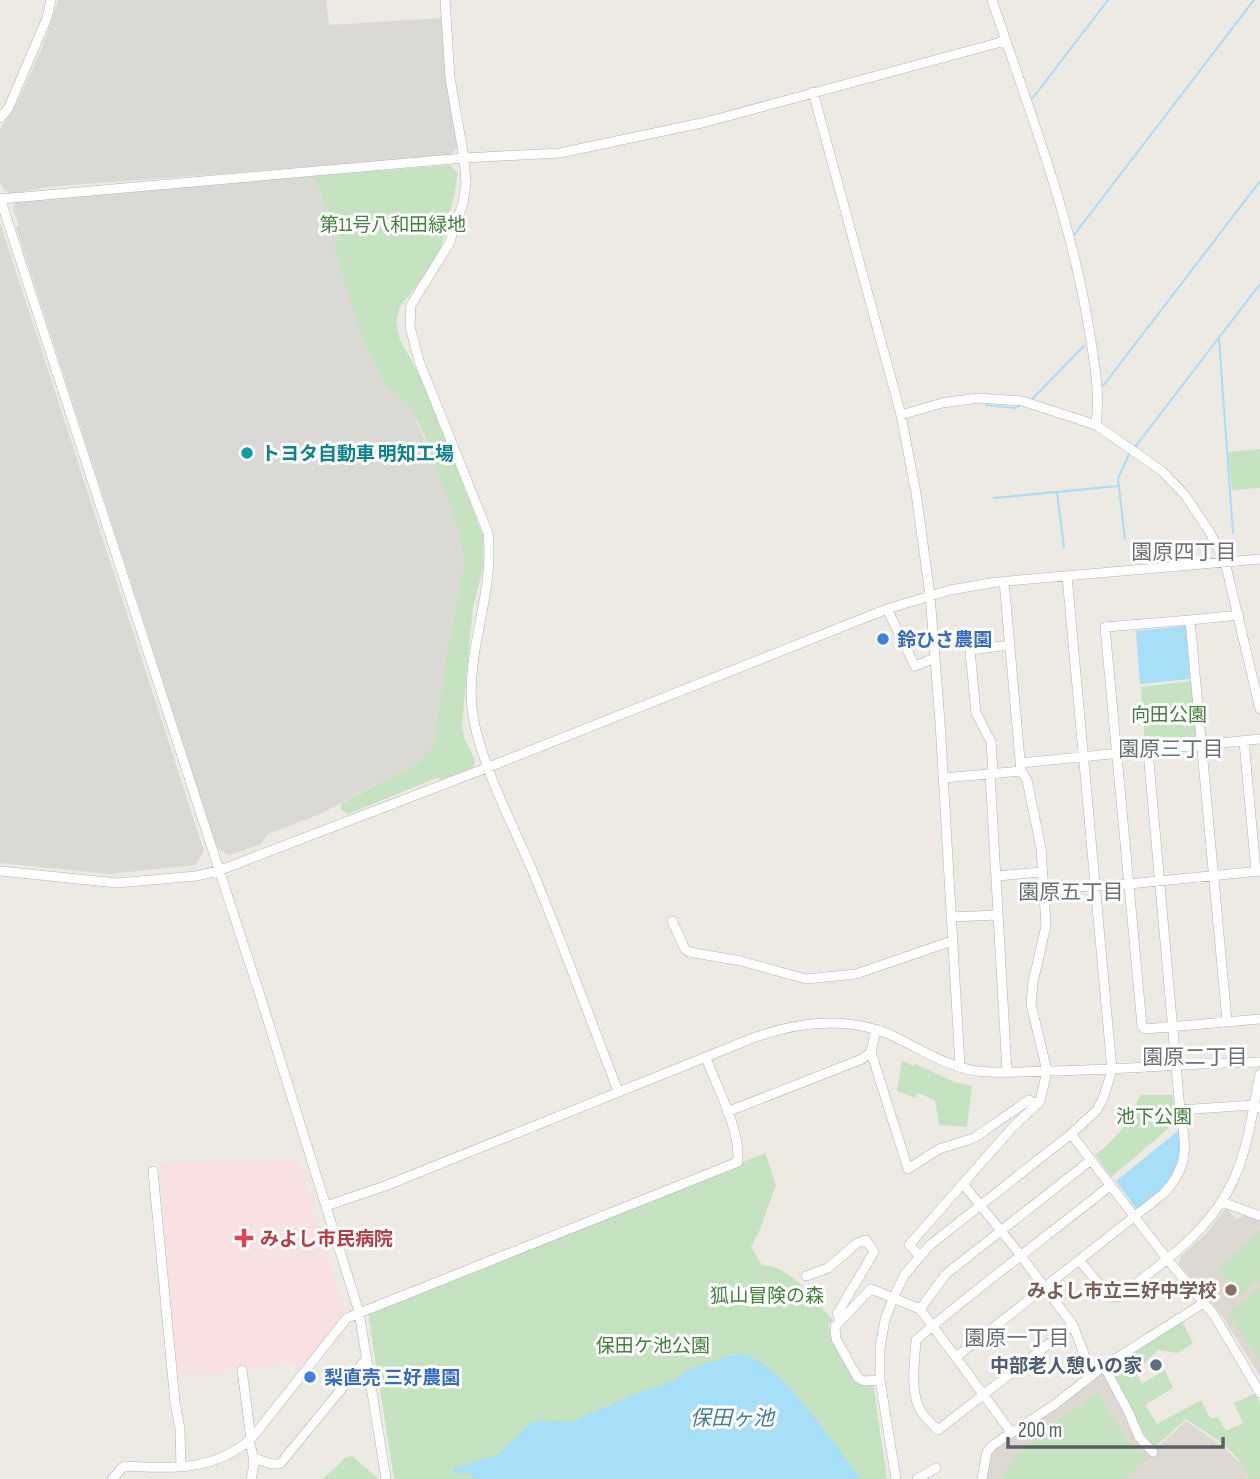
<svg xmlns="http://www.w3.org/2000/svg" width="1260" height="1479" font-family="'Sofia Sans Condensed','Noto Sans JP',sans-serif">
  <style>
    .industrial { fill: #dbd9d5 }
    .education { fill: #ddd8d1 }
    .medical { fill: #f9e0e1 }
    .green { fill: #c5e3c1 }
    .water { fill: #a8dff8 }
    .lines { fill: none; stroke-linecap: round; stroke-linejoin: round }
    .stream { stroke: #a8dff8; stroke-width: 2 }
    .minor-casing { stroke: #b1b4b7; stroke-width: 10 }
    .minor { stroke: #fff; stroke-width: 9 }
    .culture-dot { fill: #0f9aa8; stroke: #fff; stroke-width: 2.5 }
    .shop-dot { fill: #3f7fe0; stroke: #fff; stroke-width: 2.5 }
    .health-dot { fill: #e0444e; stroke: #fff; stroke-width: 2.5 }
    .education-dot { fill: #8d6e63; stroke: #fff; stroke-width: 2.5 }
    .service-dot { fill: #5c6f8a; stroke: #fff; stroke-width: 2.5 }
    .labels { text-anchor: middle; stroke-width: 6; stroke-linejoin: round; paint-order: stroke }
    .park-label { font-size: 19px; fill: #41813b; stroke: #fff }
    .culture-label { font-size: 19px; font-weight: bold; fill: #0d838f; stroke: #fff; text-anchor: start }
    .shop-label { font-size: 19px; font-weight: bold; fill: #366cbe; stroke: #fff; text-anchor: start }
    .health-label { font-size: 19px; font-weight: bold; fill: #be3a42; stroke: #fff; text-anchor: start }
    .education-label { font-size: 19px; font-weight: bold; fill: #785e54; stroke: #fff; text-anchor: end }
    .service-label { font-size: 19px; font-weight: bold; fill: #4e5e75; stroke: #fff; text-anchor: end }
    .neighbourhood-label { font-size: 21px; fill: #6c7175; stroke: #fff }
    .water-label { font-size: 21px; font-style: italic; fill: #437ca0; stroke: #fff }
  </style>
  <rect width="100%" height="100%" fill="#ede9e3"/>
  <path class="industrial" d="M58,0H326L329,25L441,18L446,83L457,147L450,156L46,187L10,194L2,187L0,181V129L18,101L43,46Z
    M313,176L340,241L333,244L387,387L412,409L456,518L465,560L434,744L421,761L376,785L322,813L268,834L261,844L229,855L217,848L16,227L19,225L13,209L15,203L33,199Z
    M0,222L204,851L196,865L110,874L0,863Z"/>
  <path class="education" d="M1226,1208L1236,1219L1248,1214L1260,1218V1376L1223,1317L1179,1264L1180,1257L1207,1233Z
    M1100,1373L1106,1375L1138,1443L1150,1454L1186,1421L1222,1446L1244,1467L1247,1479H985L989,1456L998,1445L1060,1406Z"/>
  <path class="medical" d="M298,1159L346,1313L300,1370L292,1363L210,1375L175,1374L160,1163Z"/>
  <path class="green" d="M449,165L458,173L454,197L440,250L433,264L400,307L396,322L400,340L423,381L483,536V569L473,607L462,725L464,738L475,760L473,768L440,780L439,777L348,814L341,809V804L421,761L434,744L445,665L465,560L455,518L423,433L412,409L387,387L363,341L333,244L340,240L313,176Z
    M1260,449V488L1232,490L1228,452Z
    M1191,681L1197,741L1145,746L1141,687Z
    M902,1061L914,1066L916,1064L954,1082L972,1086L967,1127L939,1125L935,1100L918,1093L915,1098L897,1091Z
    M1140,1095H1173L1175,1123L1111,1177L1095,1155C1119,1136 1128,1124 1140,1095Z
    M765,1153L776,1185L760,1229L751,1247L762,1265C793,1267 813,1299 833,1320L828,1325L855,1380L873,1383L887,1479H394L368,1313Z
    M1260,1230V1278L1241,1296L1217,1270Z
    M1260,1286V1363L1240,1330L1227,1315Z
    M1181,1319L1193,1343L1178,1353L1158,1350L1136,1372L1142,1384L1165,1370L1173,1388L1145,1405L1157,1424L1201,1400L1210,1418L1218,1417L1226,1431L1243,1423L1234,1403L1256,1393L1260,1404V1479H1248C1241,1451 1208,1434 1186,1419L1156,1446L1148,1442L1110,1368Z
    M1098,1392L1124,1436L1148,1456L1126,1479H1002C1016,1443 1067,1415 1098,1392Z
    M352,1456L379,1479H323L345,1458Z"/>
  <path class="water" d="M1186,626L1190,679L1140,684L1136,631Z
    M1179,1130C1187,1171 1167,1187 1137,1210L1116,1181Z
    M731,1355C736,1355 743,1354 748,1356C783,1366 837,1449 861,1479H473L472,1473H454L453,1468L499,1454L531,1423L538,1421L571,1422L633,1395L672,1381L690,1369Z"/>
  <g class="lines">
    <path class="stream" d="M1032,99L1108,0
      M1074,235L1254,0
      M1219,339L1233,533
      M1103,386L1260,181
      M1031,400L1084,346
      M986,405L1016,408L1019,406
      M1135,447L1260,284
      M1057,493L1064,547
      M994,498L1118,486
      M1125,539L1118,479L1129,454"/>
    <defs>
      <path id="minor" d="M445,0L450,78L464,158L466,183L463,203L449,244L411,305L410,327L419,361L488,533C495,592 466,649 472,708C477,757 513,825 533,872C563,945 590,1018 618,1091
        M992,0C1029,110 1072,219 1090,335C1095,366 1100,394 1096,425
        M813,92L901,415L916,493L930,595L940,722L960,1066
        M0,118L8,109L47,18L51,0
        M0,198L258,989L359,1312L386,1479
        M0,199L464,158L560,153L706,122L1005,41
        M901,415L942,403L978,398L1022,401L1096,425L1162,471L1185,495L1209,531L1225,562L1260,709
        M887,609L915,666L935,658
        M1190,620L1105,627L1142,1026L1145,1029L1260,1019
        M1244,742L1256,871
        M1021,763L1260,739
        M990,773L1007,1072
        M993,773L991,742L976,713L970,650L1010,645
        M944,778L1021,771
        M0,871L117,883L196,876L218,871L489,767L887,609L950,590L997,582L1260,559
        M997,876L1042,872
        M1043,889L1129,884L1260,871
        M951,917L997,915
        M672,921L685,949L689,952L741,961L806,979L856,974L952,941
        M1227,1021L1190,620L1239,615
        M871,1052L876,1029
        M1180,1110L1253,1105L1260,1108
        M727,1112L862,1059L871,1052L908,1169L939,1149L974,1138L1029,1100L1038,1104
        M1071,1134L1167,1259L1214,1315L1260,1393
        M153,1171L175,1402L180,1429L181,1467
        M963,1184L1019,1253L1021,1256L1073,1325L938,1430C932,1424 923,1416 919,1408C910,1388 915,1361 916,1340C979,1286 1046,1237 1111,1185
        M1222,1202L1260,1216
        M326,1206L385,1186L753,1038C803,1020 855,1015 903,1041C927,1053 949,1067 977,1071C1001,1074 1027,1071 1052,1071C1121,1070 1190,1063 1260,1062
        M919,1255L909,1245L1012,1128L1040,1101L1047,1071L1031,1004L1033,982L1046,926L1041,848L1027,780L1021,771L1004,581
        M1080,1261L1109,1296L1118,1297C1164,1262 1213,1230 1236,1174C1249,1143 1253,1107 1260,1074
        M806,1276L828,1268L857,1243L866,1240L874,1252L837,1314L842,1319L835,1327L836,1339L858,1378L864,1381L880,1380
        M920,1309L946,1274L1091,1160
        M842,1319L871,1289L920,1309L1011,1432
        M1073,1325L1092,1375
        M956,1357L1163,1194C1190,1166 1186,1145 1180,1110L1148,751
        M1104,1366L1129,1413L1139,1437L1153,1452
        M242,1370L251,1439
        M248,1441C255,1455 255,1465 251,1479
        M254,1458L271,1464H280L367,1358
        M112,1479L124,1466C173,1468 212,1472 251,1439L347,1318L738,1162C740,1128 718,1090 706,1058
        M896,1479L880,1380V1347L885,1320L893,1298L905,1274L930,1245L1071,1134L1097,1110L1104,1096L1112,1070L1067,576
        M917,1479L936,1468
        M982,1479L987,1452L993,1445L1054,1405L1104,1366L1202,1304"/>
    </defs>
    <use href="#minor" class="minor-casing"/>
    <use href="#minor" class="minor"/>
  </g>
  <circle class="culture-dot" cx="247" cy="453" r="7"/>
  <g class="shop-dot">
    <circle cx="883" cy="639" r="7"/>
    <circle cx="310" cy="1377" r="7"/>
  </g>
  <path class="health-dot" d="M240.5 1227.5h7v7h7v7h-7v7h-7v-7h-7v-7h7z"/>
  <circle class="education-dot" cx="1231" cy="1290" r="7"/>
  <circle class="service-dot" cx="1156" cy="1365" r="7"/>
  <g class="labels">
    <g class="park-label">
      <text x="393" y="231">第11号八和田緑地</text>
      <text x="1169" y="721">向田公園</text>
      <text x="1154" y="1123">池下公園</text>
      <text x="767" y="1302">狐山冒険の森</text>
      <text x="653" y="1352">保田ケ池公園</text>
    </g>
    <g class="culture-label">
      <text x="261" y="460">トヨタ自動車 明知工場</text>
    </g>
    <g class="shop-label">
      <text x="897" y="646">鈴ひさ農園</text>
      <text x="324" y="1384">梨直売 三好農園</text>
    </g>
    <g class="health-label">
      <text x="260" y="1245">みよし市民病院</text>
    </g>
    <g class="education-label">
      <text x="1217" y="1297">みよし市立三好中学校</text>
    </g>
    <g class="service-label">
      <text x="1142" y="1372">中部老人憩いの家</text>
    </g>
    <g class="neighbourhood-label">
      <text x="1184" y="559">園原四丁目</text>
      <text x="1171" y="756">園原三丁目</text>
      <text x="1071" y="899">園原五丁目</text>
      <text x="1195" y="1064">園原二丁目</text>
      <text x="1017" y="1345">園原一丁目</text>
    </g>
    <g class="water-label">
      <text x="732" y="1425">保田ヶ池</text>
    </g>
  </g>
  <path d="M1008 1437v10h215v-10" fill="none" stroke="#5b5f63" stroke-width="3.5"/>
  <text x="1018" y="1437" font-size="21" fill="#5b5f63" stroke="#ffffff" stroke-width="5" paint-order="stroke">200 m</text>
</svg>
